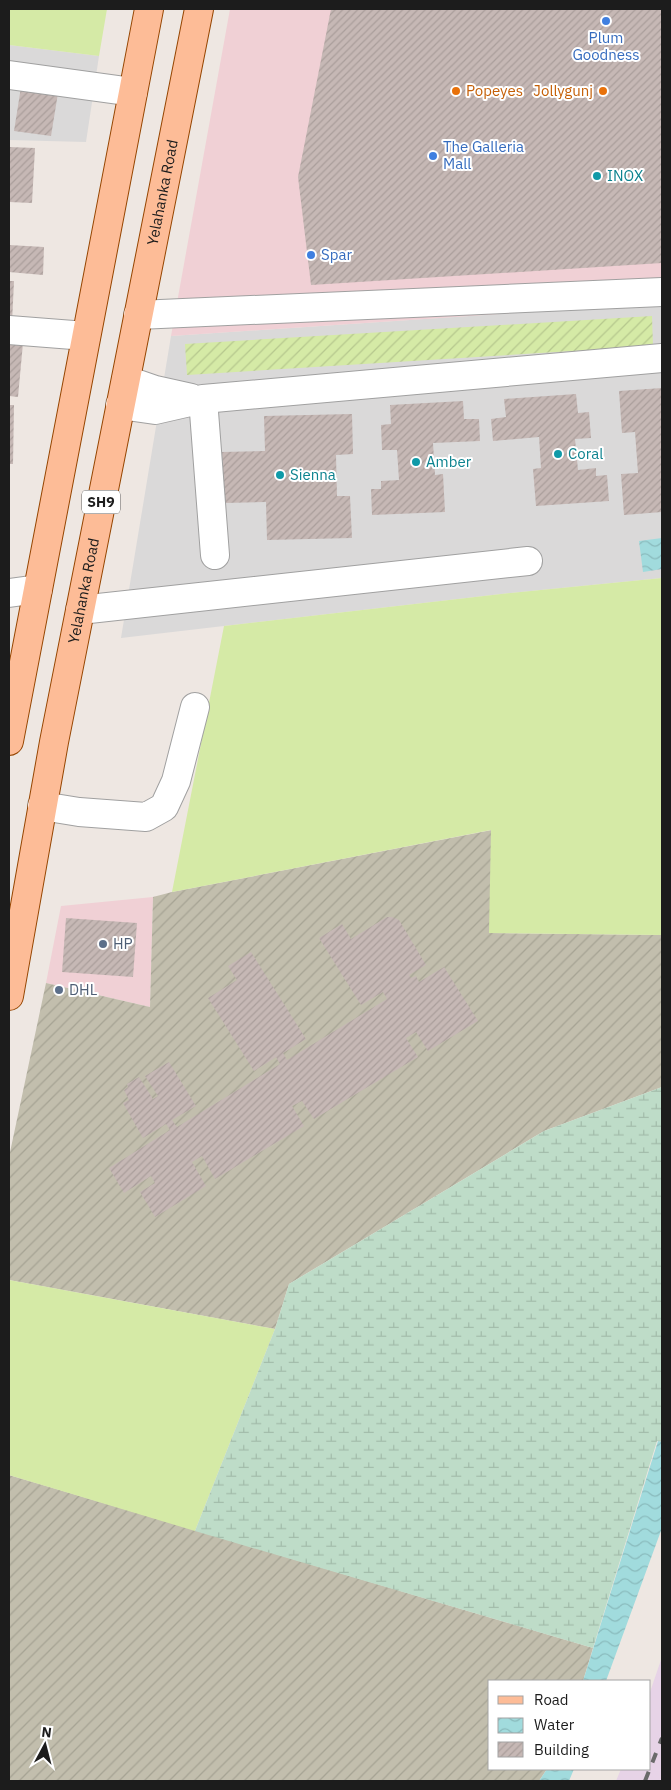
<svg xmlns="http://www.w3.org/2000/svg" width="671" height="1790" font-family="'IBM Plex Sans',sans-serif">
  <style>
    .residential { fill: #dad9d9 }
    .commercial { fill: #f0d0d5 }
    .railway { fill: #e7d3e7 }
    .construction { fill: url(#construction-furrows) }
    .grass { fill: #d5eaa6 }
    .wetland { fill: url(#wetland-marsh) }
    .garden { fill: url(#garden-furrows) }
    .water { fill: url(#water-waves) }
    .building { fill: url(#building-hatch) }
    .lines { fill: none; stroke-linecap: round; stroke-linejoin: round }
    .minor-casing { stroke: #a0a0a0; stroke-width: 30 }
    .major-casing { stroke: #954500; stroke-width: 30 }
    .minor { stroke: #fff; stroke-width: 28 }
    .major { stroke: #fdbc97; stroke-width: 28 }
    .rail { stroke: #6a6a6a; stroke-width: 4; stroke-dasharray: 10 10; stroke-linecap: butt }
    .shop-dot { fill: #3f7fe0; stroke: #fff; stroke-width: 2 }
    .food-dot { fill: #e8710a; stroke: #fff; stroke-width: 2 }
    .culture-dot { fill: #0f9aa8; stroke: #fff; stroke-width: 2 }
    .service-dot { fill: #5c6f8a; stroke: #fff; stroke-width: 2 }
    .labels { text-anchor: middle; stroke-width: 4; stroke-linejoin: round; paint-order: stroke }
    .shield { fill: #fff; stroke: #606060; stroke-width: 1 }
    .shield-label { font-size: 14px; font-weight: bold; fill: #1c1c1c }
    .shop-label { font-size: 15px; fill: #366cbe; stroke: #fff; text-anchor: start }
    .food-label { font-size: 15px; fill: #c56008; stroke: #fff; text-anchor: start }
    .culture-label { font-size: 15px; fill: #0d838f; stroke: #fff; text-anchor: start }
    .street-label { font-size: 15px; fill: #1c1c1c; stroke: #fff }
    .service-label { font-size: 15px; fill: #4e5e75; stroke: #fff; text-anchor: start }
  </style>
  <defs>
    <pattern id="construction-furrows" width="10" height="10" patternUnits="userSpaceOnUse" patternTransform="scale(1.25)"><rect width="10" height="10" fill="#c2bead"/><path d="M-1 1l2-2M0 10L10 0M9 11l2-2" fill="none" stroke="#a6a394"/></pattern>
    <pattern id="wetland-marsh" width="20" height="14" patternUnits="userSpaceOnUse" patternTransform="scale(1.25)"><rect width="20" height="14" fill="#bedcc8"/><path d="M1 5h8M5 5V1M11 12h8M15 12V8" fill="none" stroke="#a3bcab"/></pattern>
    <pattern id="garden-furrows" width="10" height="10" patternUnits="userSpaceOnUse" patternTransform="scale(1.25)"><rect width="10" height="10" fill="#d5eaa6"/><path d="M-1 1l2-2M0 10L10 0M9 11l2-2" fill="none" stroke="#b6c88e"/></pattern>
    <pattern id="water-waves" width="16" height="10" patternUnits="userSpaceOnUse" patternTransform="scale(1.25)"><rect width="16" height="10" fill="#a1dbdd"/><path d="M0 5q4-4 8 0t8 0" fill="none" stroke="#8abbbd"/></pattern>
    <pattern id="building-hatch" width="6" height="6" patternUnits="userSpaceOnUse" patternTransform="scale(1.25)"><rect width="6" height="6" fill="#c6b8b5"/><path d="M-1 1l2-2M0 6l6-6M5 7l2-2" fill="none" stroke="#aa9e9b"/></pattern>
  </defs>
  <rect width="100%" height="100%" fill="#eee7e2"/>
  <path class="residential" d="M9,45L99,56L86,142L9,140Z
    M662,303V578L501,594L121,638L171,336Z"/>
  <path class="commercial" d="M230,9H662V303L171,336Z
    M153,897L150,1007L46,983L61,906Z"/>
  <path class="railway" d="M662,1657V1781H616L621,1769H650V1692Z"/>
  <path class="construction" d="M492,830L490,933L662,935V1087L544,1131L289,1284L275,1329L9,1280V1157L46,983L150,1007L153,897L172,892Z
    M9,1475L593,1648L583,1681H490V1769H547L539,1781H9Z"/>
  <path class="grass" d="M9,9H107L99,56L9,45Z
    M662,578V935L489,933L491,830L172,892L224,626L501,594Z
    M9,1280L275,1329L195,1531L9,1475Z"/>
  <path class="wetland" d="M662,1087V1442L657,1441L593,1648L195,1531L275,1329L289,1284L544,1131Z"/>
  <path class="garden" d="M652,316L653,346L187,375L185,344Z"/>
  <path class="water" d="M662,538V569L643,572L639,541Z
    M658,1441L662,1442V1528L606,1681H583Z
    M547,1769H574L569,1781H539Z"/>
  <path class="building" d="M331,9H662V263L311,285L298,177Z
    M21,87L58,93L51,136L14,131Z
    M9,147L35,148L32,203L9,202Z
    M9,245L44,247L43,275L9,272Z
    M9,281H14L12,323H9Z
    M9,342L23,343L18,397L9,396Z
    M662,388V512L624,515L621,474L638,473L635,432L622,433L619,391Z
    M576,394L578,413L589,412L591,438L575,439L578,470L596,468V476L607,475L609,501L536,506L533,469L541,468L539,437L493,441L491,419L506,417L504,399Z
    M463,401L464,419H479L480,441L433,443L435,475L443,474L445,512L372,515L371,489H381V481L399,480L397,450H382L381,425L391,424L390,405Z
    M9,405H14L13,464H9Z
    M352,414L353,454L336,455L337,496H350L352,538L267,540L266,502L224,503L222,452L265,451L264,416Z
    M387,917H392L399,920L426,965L409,975L411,978L416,976L419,982L444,967L478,1021L428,1051L416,1032L406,1038L418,1057L314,1119L302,1101L292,1106L304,1126L215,1179L202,1156L192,1162L206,1186L155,1217L140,1192L155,1183L151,1176L124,1193L109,1168L170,1130L166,1124L143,1138L123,1103L129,1100L124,1090L128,1087L127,1084L139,1077L153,1099L158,1096L145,1076L169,1062L196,1106L172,1120L177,1127L280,1064L276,1057L254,1071L208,998L237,980L228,966L251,952L306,1039L283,1053L287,1060L387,999L383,992L361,1005L319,938L342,924L351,939Z
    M66,918L137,923L133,977L62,972Z"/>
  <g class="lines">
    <defs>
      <path id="minor" d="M9,75L133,92
        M138,315L662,292
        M9,330L86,336
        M126,380L155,390L191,398
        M203,399L215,555
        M120,405L155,410L203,399L662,358
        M9,593L38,589
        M80,610L528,561
        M42,806L79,812L146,817L164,807L176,781L195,707"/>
      <g id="major">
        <path d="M9,741L149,9"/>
        <path id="s1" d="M9,996L54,742L199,9"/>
      </g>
    </defs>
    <use href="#minor" class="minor-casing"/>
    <use href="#major" class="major-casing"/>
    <use href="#minor" class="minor"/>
    <use href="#major" class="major"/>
    <path class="rail" d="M645,1781L662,1738"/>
  </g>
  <g class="shop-dot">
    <circle cx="606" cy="21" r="5"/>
    <circle cx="433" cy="156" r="5"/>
    <circle cx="311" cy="255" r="5"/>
  </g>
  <g class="food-dot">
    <circle cx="456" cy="91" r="5"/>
    <circle cx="603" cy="91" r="5"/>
  </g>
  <g class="culture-dot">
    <circle cx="597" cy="176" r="5"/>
    <circle cx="558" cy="454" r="5"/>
    <circle cx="416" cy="462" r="5"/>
    <circle cx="280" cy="475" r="5"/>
  </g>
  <g class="service-dot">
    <circle cx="103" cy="944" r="5"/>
    <circle cx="59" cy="990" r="5"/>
  </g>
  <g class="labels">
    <rect class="shield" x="82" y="490.5" width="38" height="23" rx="4"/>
    <g class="shield-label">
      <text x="101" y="507">SH9</text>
    </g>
    <g class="shop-label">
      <text x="606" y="43" text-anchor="middle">Plum<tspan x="606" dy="17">Goodness</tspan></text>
      <text x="443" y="152">The Galleria<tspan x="443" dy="17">Mall</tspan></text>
      <text x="321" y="260">Spar</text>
    </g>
    <g class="food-label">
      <text x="466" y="96">Popeyes</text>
      <text x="593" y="96" text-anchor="end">Jollygunj</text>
    </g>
    <g class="culture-label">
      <text x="607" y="181">INOX</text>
      <text x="568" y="459">Coral</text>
      <text x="426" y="467">Amber</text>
      <text x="290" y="480">Sienna</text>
    </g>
    <g class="street-label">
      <text dy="5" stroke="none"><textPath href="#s1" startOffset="818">Yelahanka Road</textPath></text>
      <text dy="5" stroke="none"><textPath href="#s1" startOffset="412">Yelahanka Road</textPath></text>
    </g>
    <g class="service-label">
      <text x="113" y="949">HP</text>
      <text x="69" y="995">DHL</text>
    </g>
  </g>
  <rect width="671" height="1790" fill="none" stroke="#1c1c1c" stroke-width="20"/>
  <rect x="488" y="1680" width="162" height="90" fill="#ffffff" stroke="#a4a4a4"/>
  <rect x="498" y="1696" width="25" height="8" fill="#fdbc97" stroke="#a4a4a4"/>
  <text x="534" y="1705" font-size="15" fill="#1c1c1c">Road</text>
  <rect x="498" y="1718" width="25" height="15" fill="url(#water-waves)" stroke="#a4a4a4"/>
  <text x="534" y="1730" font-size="15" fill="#1c1c1c">Water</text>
  <rect x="498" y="1742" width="25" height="15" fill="url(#building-hatch)" stroke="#a4a4a4"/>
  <text x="534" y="1755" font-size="15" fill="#1c1c1c">Building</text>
  <g transform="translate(45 1745) rotate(7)" stroke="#ffffff" stroke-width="4" paint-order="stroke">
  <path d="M0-4L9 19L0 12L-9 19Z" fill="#1c1c1c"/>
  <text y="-8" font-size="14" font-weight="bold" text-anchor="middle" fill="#1c1c1c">N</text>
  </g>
</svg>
